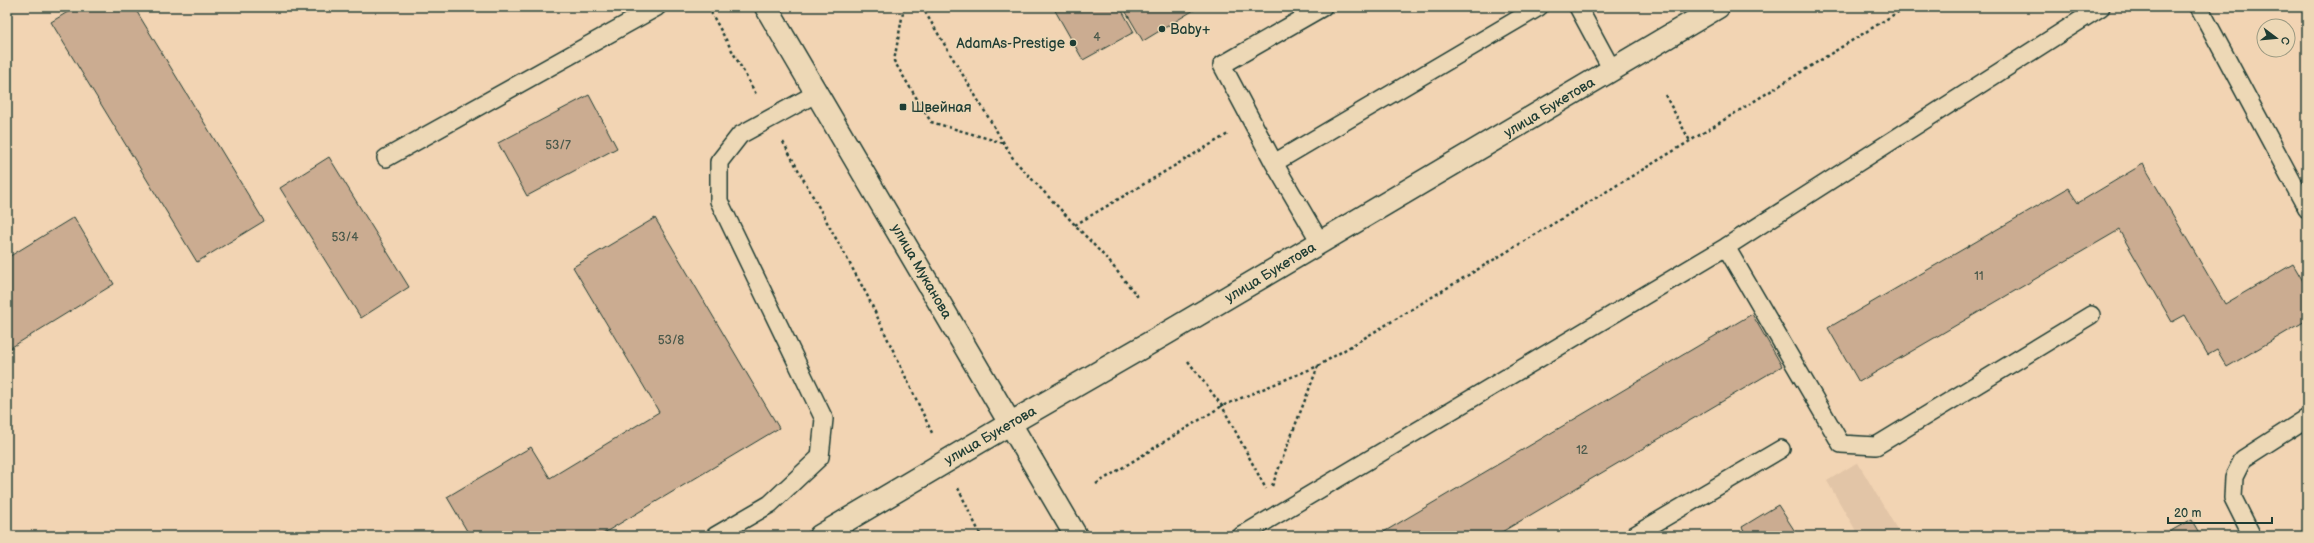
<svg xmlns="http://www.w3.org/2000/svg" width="2314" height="543" font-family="'Balsamiq Sans',sans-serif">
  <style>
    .built { fill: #e2c5a7 }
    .building { fill: #cbac91; stroke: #1f3d34 }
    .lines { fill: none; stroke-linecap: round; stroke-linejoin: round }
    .lane-casing { stroke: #1f3d34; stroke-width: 20 }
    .street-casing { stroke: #1f3d34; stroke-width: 25 }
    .secondary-casing { stroke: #1f3d34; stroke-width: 25 }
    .path { stroke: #1f3d34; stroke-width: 2.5; stroke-dasharray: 3 3; stroke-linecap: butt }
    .lane { stroke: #edd8b6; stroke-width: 17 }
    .street { stroke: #edd8b6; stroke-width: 22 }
    .secondary { stroke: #edd8b6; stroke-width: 22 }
    .poi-dot { fill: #1f3d34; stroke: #edd8b6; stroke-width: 1.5 }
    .labels { text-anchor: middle; stroke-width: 3; stroke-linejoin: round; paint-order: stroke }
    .number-label { font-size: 12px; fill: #4a594b }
    .poi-label { font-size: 14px; fill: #1f3d34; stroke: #edd8b6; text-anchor: start }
    .street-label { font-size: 14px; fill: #1f3d34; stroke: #edd8b6 }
  </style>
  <rect width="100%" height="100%" fill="#f2d4b3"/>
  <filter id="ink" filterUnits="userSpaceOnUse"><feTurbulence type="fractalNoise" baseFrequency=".025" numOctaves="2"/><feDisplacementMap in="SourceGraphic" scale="8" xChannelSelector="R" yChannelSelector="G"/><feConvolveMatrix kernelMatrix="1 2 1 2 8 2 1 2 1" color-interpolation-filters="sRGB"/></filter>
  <g filter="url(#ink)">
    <path class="built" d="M1858,462V463L1901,536H1859L1827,481Z"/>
    <path class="building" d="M76,7H134L264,221L197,262L51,22Z
      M1053,7H1120L1134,32L1083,60Z
      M1123,7H1199L1143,41Z
      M589,95L617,148L527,196L498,143Z
      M329,157L409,287L361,318L280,188Z
      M2143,164L2225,304L2293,264L2307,288V320L2227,367L2217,350L2208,355L2185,315L2172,322L2119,230L1859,382L1828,328L2068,188L2078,203Z
      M74,217L114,284L7,350V258Z
      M655,218L779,428L599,536H470L447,497L531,447L550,478L659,412L573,267Z
      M1752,314L1782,366L1495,536H1384L1382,533Z
      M1778,505L1798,536H1747L1742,527Z
      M2192,519L2202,536H2162Z"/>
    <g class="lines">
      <defs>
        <path id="lane" d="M1578,7L1612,70
          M2199,7L2307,209
          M386,158L657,7
          M1274,163L1539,7
          M1320,242L1274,163L1222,65L1323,7
          M1726,247L1841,444L1876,446L2091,315
          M715,536L770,504L820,457L824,419L719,201V162L740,135L817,93
          M1241,536L1726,247L2101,7
          M1633,536L1781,449
          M2252,536L2233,498L2234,477L2243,459L2307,418"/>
        <path id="street" d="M820,536L1011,423"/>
        <path id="secondary" d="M766,7L1076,536
          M1011,423L1167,333L1718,7"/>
      </defs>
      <use href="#lane" class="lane-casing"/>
      <use href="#street" class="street-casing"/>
      <use href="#secondary" class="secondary-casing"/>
      <path class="path" d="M708,7L757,96
        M904,7L894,61L931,122L1003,143
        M922,7L1014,160L1108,260L1138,297
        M1665,95L1690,141
        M783,142L867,295L933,435
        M1075,225L1228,134
        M1188,361L1222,406L1266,489
        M1096,484L1222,406L1318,366L1690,141L1906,7
        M1272,486L1318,366
        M958,488L981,536"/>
      <use href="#lane" class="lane"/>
      <use href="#street" class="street"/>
      <use href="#secondary" class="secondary"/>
    </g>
  </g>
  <g class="poi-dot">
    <circle cx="1162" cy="29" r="4"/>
    <circle cx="1073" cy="43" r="4"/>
    <rect x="899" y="103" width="8" height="8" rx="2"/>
  </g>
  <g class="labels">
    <g class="number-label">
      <text x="1097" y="41">4</text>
      <text x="558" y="149">53/7</text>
      <text x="345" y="241">53/4</text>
      <text x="1979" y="280">11</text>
      <text x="671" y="344">53/8</text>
      <text x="1582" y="454">12</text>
    </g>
    <g class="poi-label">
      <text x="1170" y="34">Baby+</text>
      <text x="1065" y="48" text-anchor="end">AdamAs-Prestige</text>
      <text x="911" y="112">Швейная</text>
    </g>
    <g class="street-label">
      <text transform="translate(1549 107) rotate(-31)" y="5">улица Букетова</text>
      <text transform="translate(922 271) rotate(60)" y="5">улица Муканова</text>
      <text transform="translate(1270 272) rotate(-31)" y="5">улица Букетова</text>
      <text transform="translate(990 435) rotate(-30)" y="5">улица Букетова</text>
    </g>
  </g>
  <rect width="2314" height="543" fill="none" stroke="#edd8b6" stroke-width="24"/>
  <rect x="12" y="12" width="2290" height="519" fill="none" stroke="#1f3d34" stroke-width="1.5" filter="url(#ink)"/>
  <g transform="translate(2276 38) rotate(106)"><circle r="19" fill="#edd8b6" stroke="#9b9a82"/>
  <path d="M0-3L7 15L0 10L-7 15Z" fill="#1f3d34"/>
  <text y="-6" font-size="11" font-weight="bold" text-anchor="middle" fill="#1f3d34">С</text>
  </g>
  <path d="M2168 517v6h104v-6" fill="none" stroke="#1f3d34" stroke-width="2"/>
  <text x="2174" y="517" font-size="12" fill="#1f3d34" stroke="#edd8b6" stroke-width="3" paint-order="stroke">20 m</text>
</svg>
